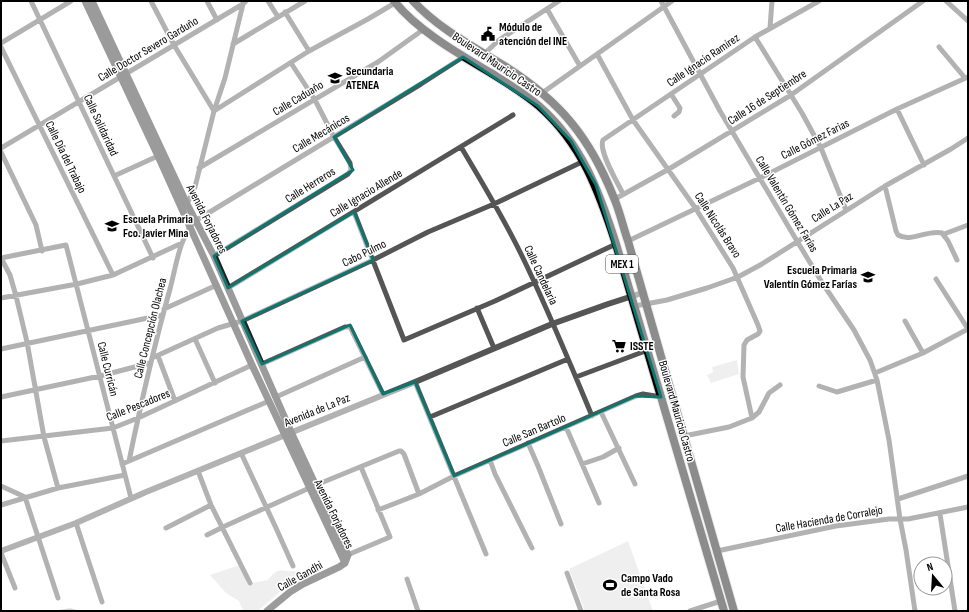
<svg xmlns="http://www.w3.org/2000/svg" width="969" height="612" font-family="'Sofia Sans Condensed',sans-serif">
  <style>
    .green { fill: #dcdcdc }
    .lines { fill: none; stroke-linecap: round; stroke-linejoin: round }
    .stream { stroke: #a3a3a3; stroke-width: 1.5 }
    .primary-casing { stroke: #dbdbdb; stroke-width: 10 }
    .minor { stroke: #555; stroke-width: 5 }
    .tertiary { stroke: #555; stroke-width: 6 }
    .secondary { stroke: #222; stroke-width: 7 }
    .primary { stroke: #000; stroke-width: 8 }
    .marked { fill: none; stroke: #0f766e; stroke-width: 3; stroke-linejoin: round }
    .labels { text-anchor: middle; stroke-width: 3; stroke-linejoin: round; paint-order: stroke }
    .shield { fill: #fff; stroke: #4c4c4c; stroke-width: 1 }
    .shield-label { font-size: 11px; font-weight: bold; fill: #000 }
    .poi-label { font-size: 12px; font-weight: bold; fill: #000; stroke: #fff; text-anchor: start }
    .street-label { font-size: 12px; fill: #000; stroke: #fff }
  </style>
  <rect width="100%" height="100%" fill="#fff"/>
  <path class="green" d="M737,360L739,374L711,383L707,375L713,372L712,367Z
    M628,541L653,611H585L569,569Z
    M240,565L247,584L268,580C280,565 280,573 295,571L302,580L282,590L258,611H243L239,601L226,593L210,575Z"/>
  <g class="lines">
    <path class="stream" d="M57,611L70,609L78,611"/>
    <defs>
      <path id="primary" d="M394,1C418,31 459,54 491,73C507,83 524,93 539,106C582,144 599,191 616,244L724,611
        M413,1C439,29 474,47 506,67C561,102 590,138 614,198C620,212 623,227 628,241L734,611"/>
    </defs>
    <use href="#primary" class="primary-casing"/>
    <path class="minor" d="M31,1L153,258
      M151,1L174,45L214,111L309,51L368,19L395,3
      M207,1L217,20
      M268,1L278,17
      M661,1L720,111L797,241L823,284L854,330L870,360L877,380L889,440L900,519L906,550L915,611
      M946,1L968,21
      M547,9L580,66
      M285,12L309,51
      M770,28L772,1
      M755,37L802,113L821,148L846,210
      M1,43L71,1
      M233,44L305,1
      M1,47L113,275
      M939,47L965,78
      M484,54L499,40L559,1
      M597,54L633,120L696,209L733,268L758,325L760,331L758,334L747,340L744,345L743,377L752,418
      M542,93L672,1
      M671,94L680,108L679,112L674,116
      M897,109L924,165
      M461,147C482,182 503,217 521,254C547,307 569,361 592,416
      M1,148L243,4
      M1,152L36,225L42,251
      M199,168L378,62L424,29
      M114,176L158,156
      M885,186L896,231L898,235C911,243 928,229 942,233L948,241L957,260
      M623,194C618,183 598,151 603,140L755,37L819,1
      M615,199L669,169L791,95L923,1
      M187,204L195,187L214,111L225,78L243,4L246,1
      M354,212L404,340L495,301L616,244
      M944,234L968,225
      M628,241L760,178L897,109L968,77
      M214,256L348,174L351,170L350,163L334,137L315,100L291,63
      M1,258L66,245L131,498
      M1,258L10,275L16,296L27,342L44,437L58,488
      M936,279L968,329
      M228,288L513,115
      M1,298L77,284L113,275L182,243
      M635,306L667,300L707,288L738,277L762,264L885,186L951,149L968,138
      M477,308L494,348
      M164,309L217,285
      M905,321L923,353
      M195,339L215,383
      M1,349L162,315
      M158,356L175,401
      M152,358L218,328L242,321L373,260L428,232L494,204L584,161
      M262,364L345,327H350L383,394
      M875,373L923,353L968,329
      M576,377L648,350
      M415,382L486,554
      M819,386L837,392L877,380
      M1,397L100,376L150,363
      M276,397L365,357
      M601,412L635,484
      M430,417L568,359
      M566,427L599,503
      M684,436L729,427L752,418L759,412L769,393L780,385
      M1,441L113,428L138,418L252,365
      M528,443L538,466L561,524
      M241,453L276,528L293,566
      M490,460L495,474L532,548
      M129,461C141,403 154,346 170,289C176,267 179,238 195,221L421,84L463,57
      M122,464L269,401
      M582,464L603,457L619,448
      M198,471L211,505L250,583
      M1,486L25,497L58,598
      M898,499L968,476
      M1,505L58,488L125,475
      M378,510L419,494L454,476L636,396L643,394L661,397
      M940,514L955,611
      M76,523L102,602
      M166,528L211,505
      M207,535L223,527L316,485L399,451H401L404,454L419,494
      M717,551L836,526L889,519H908L968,507
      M1,553L15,588
      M345,556L390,537L361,467
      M567,573L581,611
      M407,579L418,611
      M690,611L721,601"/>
    <path class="tertiary" d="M1,551L76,523L146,492L415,382L552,324L608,304L642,293"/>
    <path class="secondary" d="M85,1L158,156L252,365L345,563
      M92,1L187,204L214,256L291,432L348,555L345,563L339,567L303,584L290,592L267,611"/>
    <use href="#primary" class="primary"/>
  </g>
  <path d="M0 0H969V612H0ZM463,57L538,106L571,141L596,185L661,397L636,396L454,476L415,382L383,394L350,325L262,364L242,321L373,260L354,212L228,288L214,256L353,170L334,137Z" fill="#fff" fill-opacity=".55" fill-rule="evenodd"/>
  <path class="marked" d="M463,57L538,106L571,141L596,185L661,397L636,396L454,476L415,382L383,394L350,325L262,364L242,321L373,260L354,212L228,288L214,256L353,170L334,137Z"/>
  <defs>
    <symbol id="civic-bare" viewBox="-9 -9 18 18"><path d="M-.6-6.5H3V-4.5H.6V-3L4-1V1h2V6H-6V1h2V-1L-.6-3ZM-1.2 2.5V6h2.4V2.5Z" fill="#000" stroke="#fff" stroke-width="2.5" paint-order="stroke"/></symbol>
    <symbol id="school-bare" viewBox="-9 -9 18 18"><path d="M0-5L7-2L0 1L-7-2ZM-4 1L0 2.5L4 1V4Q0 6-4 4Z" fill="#000" stroke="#fff" stroke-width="2.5" paint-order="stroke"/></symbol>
    <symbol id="supermarket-bare" viewBox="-9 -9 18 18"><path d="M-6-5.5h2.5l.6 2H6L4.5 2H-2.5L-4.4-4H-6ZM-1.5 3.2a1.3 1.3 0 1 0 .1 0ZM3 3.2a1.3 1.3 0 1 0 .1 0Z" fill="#000" stroke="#fff" stroke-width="2.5" paint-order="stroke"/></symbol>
    <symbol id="stadium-bare" viewBox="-9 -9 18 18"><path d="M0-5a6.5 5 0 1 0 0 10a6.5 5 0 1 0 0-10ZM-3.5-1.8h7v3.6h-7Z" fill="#000" stroke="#fff" stroke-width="2.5" paint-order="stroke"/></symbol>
  </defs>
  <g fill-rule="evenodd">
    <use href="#civic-bare" x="478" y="24" width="20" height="20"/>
    <use href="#school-bare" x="325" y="68" width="20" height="20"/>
    <use href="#school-bare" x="102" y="216" width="20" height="20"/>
    <use href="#school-bare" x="858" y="267" width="20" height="20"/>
    <use href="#supermarket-bare" x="609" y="336" width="20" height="20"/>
    <use href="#stadium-bare" x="600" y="575" width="20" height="20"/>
  </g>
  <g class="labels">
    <rect class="shield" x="606" y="255" width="32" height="18" rx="3"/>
    <g class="shield-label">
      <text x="622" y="268">MEX 1</text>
    </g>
    <g class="poi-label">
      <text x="499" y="31">Módulo de<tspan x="499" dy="14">atención del INE</tspan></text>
      <text x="346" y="75">Secundaria<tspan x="346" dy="14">ATENEA</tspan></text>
      <text x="123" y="223">Escuela Primaria<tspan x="123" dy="14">Fco. Javier Mina</tspan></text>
      <text x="857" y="274" text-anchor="end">Escuela Primaria<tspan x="857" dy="14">Valentín Gómez Farías</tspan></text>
      <text x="630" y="350">ISSTE</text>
      <text x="621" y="582">Campo Vado<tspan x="621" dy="14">de Santa Rosa</tspan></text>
    </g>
    <g class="street-label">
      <text transform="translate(148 49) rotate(-31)" y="4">Calle Doctor Severo Garduño</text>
      <text transform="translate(703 60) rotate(-34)" y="4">Calle Ignacio Ramírez</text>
      <text transform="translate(497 64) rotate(34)" y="4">Boulevard Mauricio Castro</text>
      <text transform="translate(767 97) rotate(-33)" y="4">Calle 16 de Septiembre</text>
      <text transform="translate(298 98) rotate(-31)" y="4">Calle Caduaño</text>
      <text transform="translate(101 125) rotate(65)" y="4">Calle Solidaridad</text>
      <text transform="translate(321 133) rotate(-31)" y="4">Calle Mecánicos</text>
      <text transform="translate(815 139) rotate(-27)" y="4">Calle Gómez Farias</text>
      <text transform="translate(66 157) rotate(64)" y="4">Calle Día del Trabajo</text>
      <text transform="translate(310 185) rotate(-32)" y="4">Calle Herreros</text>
      <text transform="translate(366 193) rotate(-31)" y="4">Calle Ignacio Allende</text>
      <text transform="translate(787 204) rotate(59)" y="4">Calle Valentín Gómez Farías</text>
      <text transform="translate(832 207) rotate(-32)" y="4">Calle La Paz</text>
      <text transform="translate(207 219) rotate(63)" y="4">Avenida Forjadores</text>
      <text transform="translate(718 225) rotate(57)" y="4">Calle Nicolás Bravo</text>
      <text transform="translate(364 253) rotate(-26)" y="4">Cabo Pulmo</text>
      <text transform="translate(541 275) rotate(65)" y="4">Calle Candelaria</text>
      <text transform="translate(150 328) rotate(-76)" y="4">Calle Concepción Olachea</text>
      <text transform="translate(108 369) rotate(76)" y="4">Calle Curricán</text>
      <text transform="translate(138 405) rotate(-22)" y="4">Calle Pescadores</text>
      <text transform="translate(317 410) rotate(-22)" y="4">Avenida de La Paz</text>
      <text transform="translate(677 411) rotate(74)" y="4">Boulevard Mauricio Castro</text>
      <text transform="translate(534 430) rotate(-23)" y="4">Calle San Bartolo</text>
      <text transform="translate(334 514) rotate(64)" y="4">Avenida Forjadores</text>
      <text transform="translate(829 519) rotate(-10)" y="4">Calle Hacienda de Corralejo</text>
      <text transform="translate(300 576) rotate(-29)" y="4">Calle Gandhi</text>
    </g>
  </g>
  <rect width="969" height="612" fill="none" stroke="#000000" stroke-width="4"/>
  <g transform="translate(933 576) rotate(342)"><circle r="19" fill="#ffffff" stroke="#999999"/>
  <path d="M0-3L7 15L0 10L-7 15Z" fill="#000000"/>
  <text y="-6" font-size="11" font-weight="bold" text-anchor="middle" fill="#000000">N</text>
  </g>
</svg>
